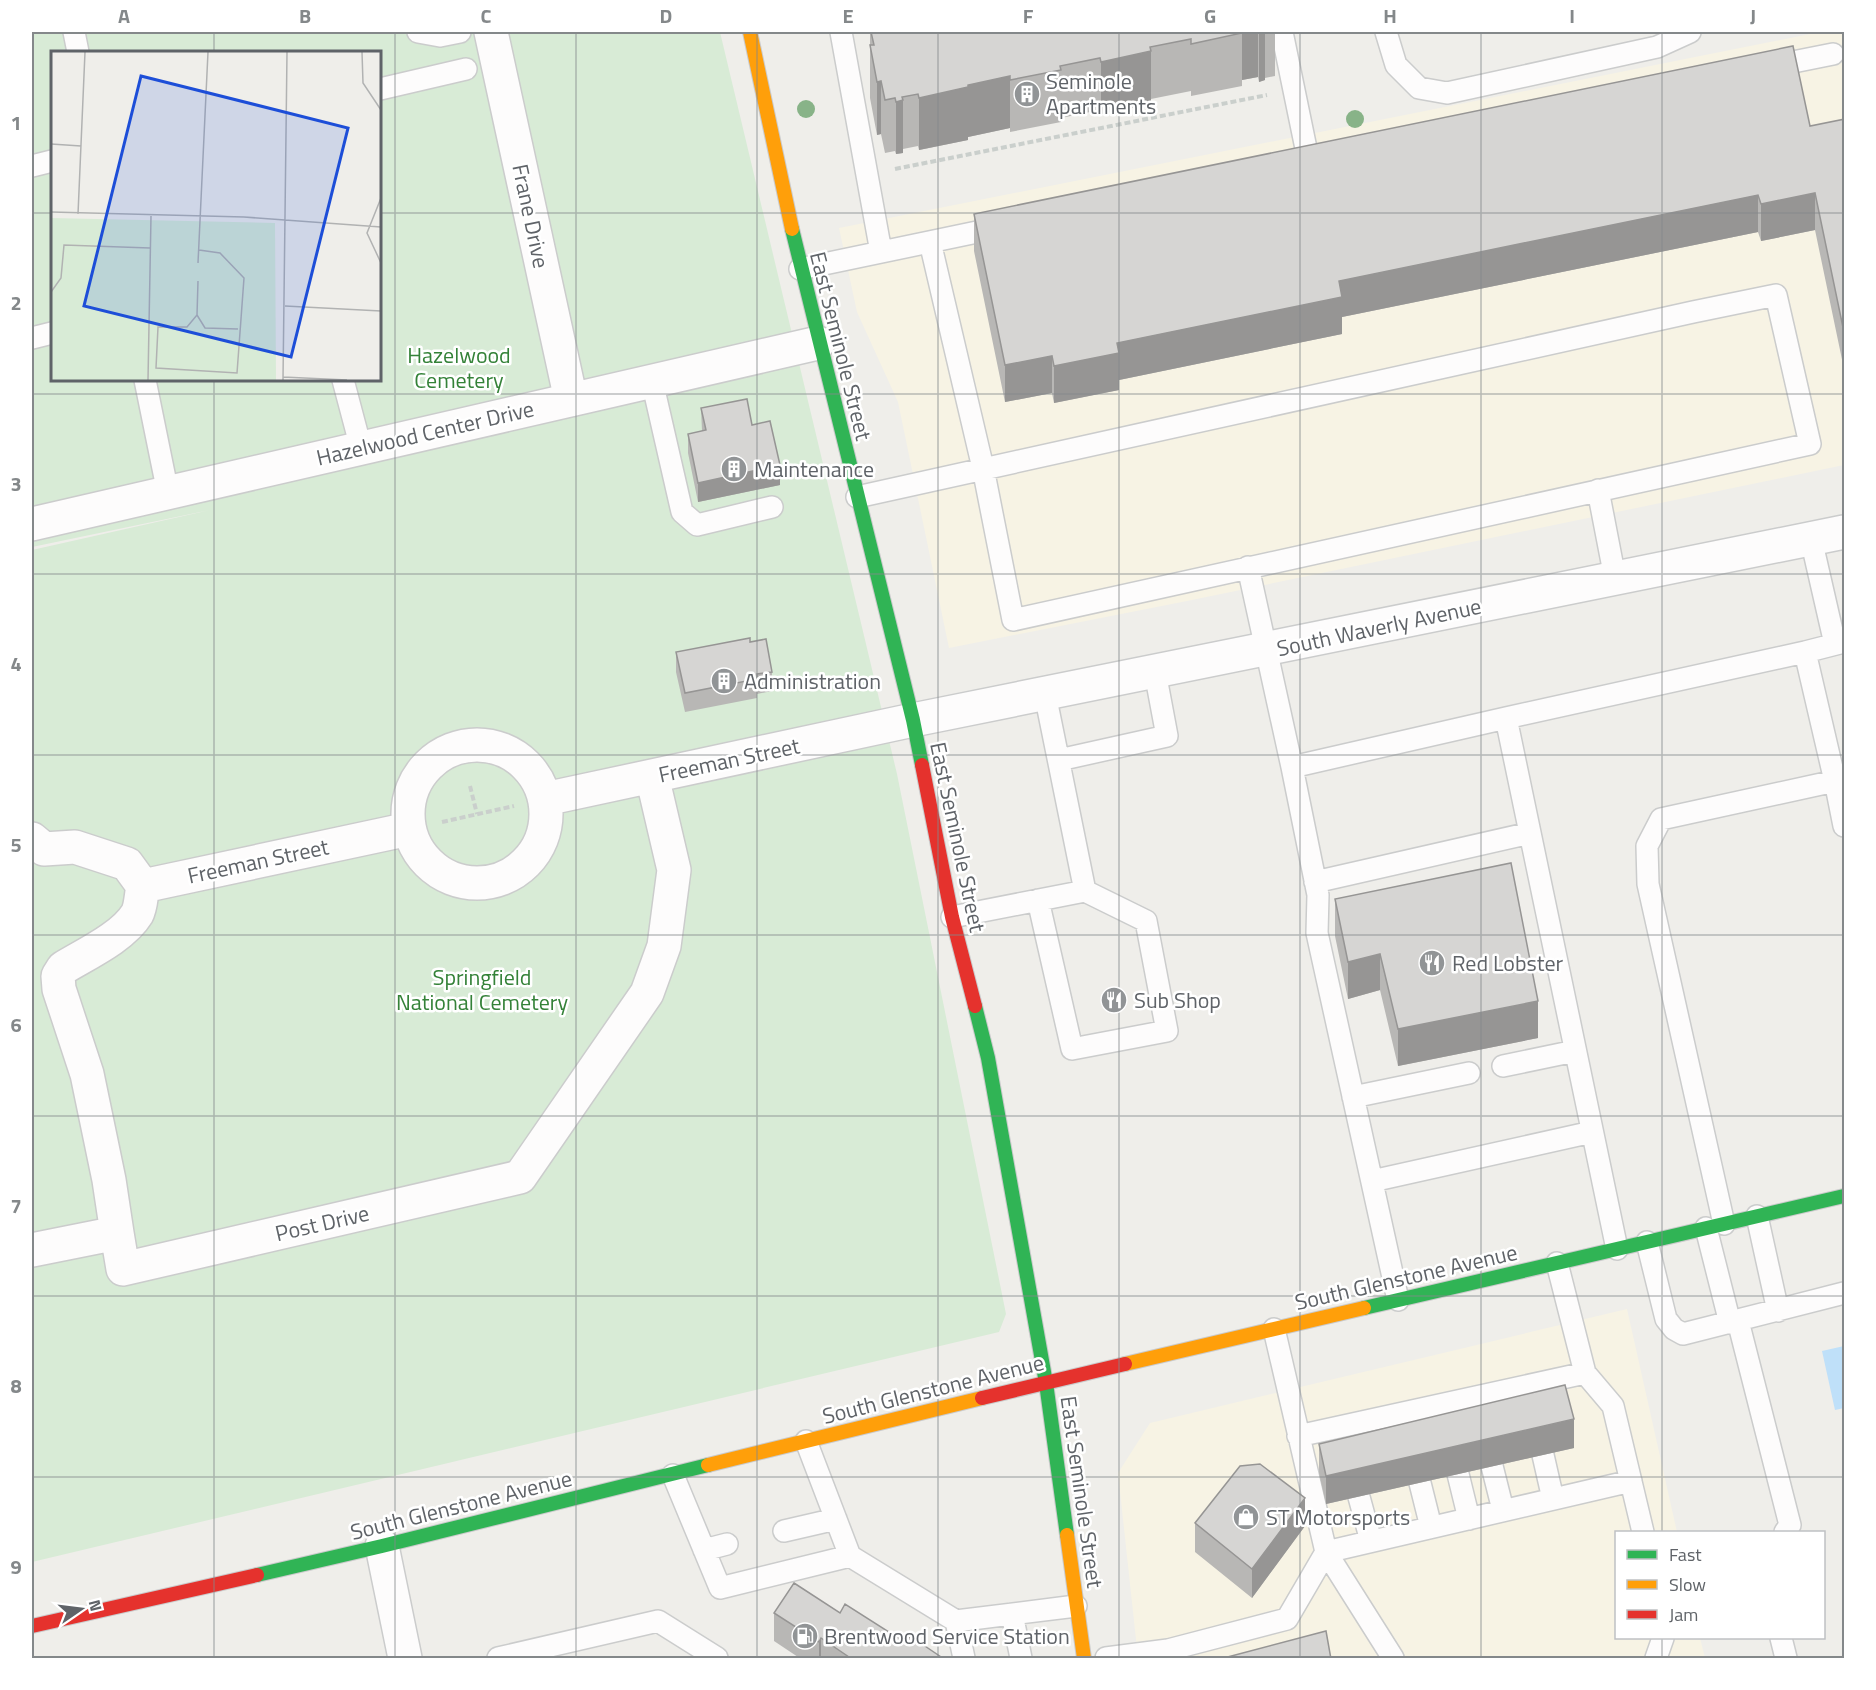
<svg xmlns="http://www.w3.org/2000/svg" width="1876" height="1690" font-family="'Titillium Web',sans-serif">
  <style>
    .commercial { fill: #f7f3e4 }
    .green { fill: #d8ebd6; fill-rule: evenodd }
    .water { fill: #bfe0f9 }
    .lines { fill: none; stroke-linecap: round; stroke-linejoin: round }
    .lane-casing { stroke: #cbcccc; stroke-width: 24 }
    .street-casing { stroke: #cbcccc; stroke-width: 36 }
    .fast-casing { stroke: #cacacb; stroke-width: 16 }
    .slow-casing { stroke: #cacacb; stroke-width: 16 }
    .jam-casing { stroke: #cacacb; stroke-width: 16 }
    .path { stroke: #cacfcc; stroke-width: 4; stroke-dasharray: 6 3; stroke-linecap: butt }
    .lane { stroke: #fdfcfc; stroke-width: 21 }
    .street { stroke: #fdfcfc; stroke-width: 33 }
    .fast { stroke: #30b455; stroke-width: 14 }
    .slow { stroke: #ff9f0a; stroke-width: 14 }
    .jam { stroke: #e5322d; stroke-width: 14 }
    .tree { fill: #88b388 }
    .wall { fill: #b8b7b5 }
    .shaded-wall { fill: #969594 }
    .building { fill: #d6d5d3; stroke: #969594; stroke-width: 1.5 }
    .grid { fill: none; stroke: #84888a; stroke-width: 1.5; stroke-opacity: 0.55 }
    .labels { text-anchor: middle; stroke-width: 5; stroke-linejoin: round; paint-order: stroke }
    .poi-label { font-size: 22px; fill: #5f6368; stroke: #fff; text-anchor: start }
    .street-label { font-size: 22px; fill: #5f6368; stroke: #fff }
    .park-label { font-size: 22px; fill: #348238; stroke: #fff }
    .inset-road { fill: none; stroke: #b1b2b2; stroke-width: 1.5 }
    .view { fill: #1d4ed8; fill-opacity: 0.15; stroke: #1d4ed8; stroke-width: 3 }
    .inset-edge { fill: none; stroke: #5f6368; stroke-width: 3 }
    .neatline { fill: none; stroke: #84888a; stroke-width: 2 }
    .grid-label { font-size: 20px; text-anchor: middle; font-weight: bold; fill: #84888a }
  </style>
  <rect width="100%" height="100%" fill="#efeeea"/>
  <path class="commercial" d="M1820,32H1844V465L1187,601L949,648L898,402L857,312L839,228Z
    M1627,1309L1677,1532H1616V1638H1700L1705,1658H1138L1118,1473L1150,1423Z"/>
  <path class="green" d="M32,32H720L897,774L1006,1314L999,1332L32,1562V550L210,510L32,547ZM52,52H380V380H52Z"/>
  <path class="water" d="M1844,1346V1408L1835,1410L1822,1351Z"/>
  <g class="lines">
    <defs>
      <path id="lane" d="M74,32L78,52
        M418,32L440,36L460,32
        M841,32L881,252
        M1282,32L1309,163
        M1386,32L1396,65L1419,88L1447,93L1657,47L1690,32
        M1768,67L1833,54
        M380,89L466,69
        M32,166L52,161
        M800,269L1001,227
        M32,338L52,333
        M145,380L168,493
        M343,380L361,448
        M652,381L682,512L697,525L772,507
        M1598,490L1615,578
        M857,497L1693,312L1776,295L1810,444L1013,620L983,468L930,242
        M1811,539L1835,644
        M1248,567L1292,767L1506,718L1805,652L1844,642
        M1805,652L1835,781
        M1506,718L1617,1249
        M1059,760L1167,736L1155,672
        M1292,767L1318,895L1317,933L1398,1300
        M1315,882L1530,833
        M1038,900L1072,1049L1167,1031L1146,921L1085,891
        M952,917L1085,891L1045,694
        M1503,1066L1575,1051
        M1353,1097L1469,1073
        M1372,1181L1592,1132
        M1757,1216L1778,1311
        M1724,1224L1648,884L1647,846L1661,819L1835,781L1844,826
        M1706,1228L1730,1323
        M1647,1242L1666,1319L1674,1329L1683,1334L1844,1293
        M1738,1321L1790,1525L1785,1532
        M1585,1373L1613,1406L1643,1532
        M1298,1436L1585,1373L1557,1263
        M806,1441L850,1556L956,1621L1076,1606
        M1543,1455L1553,1499
        M1492,1466L1503,1510
        M1458,1474L1469,1519
        M673,1475L720,1588L850,1556
        M1420,1483L1431,1527
        M1359,1497L1371,1541
        M784,1531L836,1519
        M704,1550L727,1544
        M1012,1614L1021,1658
        M956,1621L964,1658
        M1781,1638L1786,1658
        M498,1658L658,1621L717,1658
        M1106,1658L1168,1650L1287,1619L1326,1552L1274,1329
        M1393,1658L1326,1552L1631,1481
        M1656,1658L1663,1638"/>
      <path id="street" d="M491,32L571,400
        M32,524L818,343
        M408 814a69 69 0 1 1 138 0a69 69 0 1 1-138 0Z
        M545,799L913,720L1844,532
        M32,839L44,849L75,847L127,864L143,886C141,895 141,907 137,914C123,937 86,954 63,968L58,976L59,989L87,1074L109,1180L117,1233
        M143,886L409,829
        M32,1250L117,1233L123,1269L520,1177L647,993L664,946L674,870L652,776
        M382,1546L405,1658"/>
      <path id="fast" d="M792,229L913,720L922,765
        M975,1006L988,1058L1046,1383L1067,1535
        M1364,1308L1844,1196
        M257,1575L382,1546L708,1465"/>
      <path id="slow" d="M750,32L792,229
        M1125,1364L1364,1308
        M708,1465L982,1398
        M1067,1535L1084,1658"/>
      <path id="jam" d="M922,765L952,917L975,1006
        M982,1398L1125,1364
        M32,1626L257,1575"/>
    </defs>
    <use href="#lane" class="lane-casing"/>
    <use href="#street" class="street-casing"/>
    <use href="#fast" class="fast-casing"/>
    <use href="#slow" class="slow-casing"/>
    <use href="#jam" class="jam-casing"/>
    <path class="path" d="M895,169L1267,95
      M470,786L477,814
      M442,822L514,806"/>
    <use href="#lane" class="lane"/>
    <use href="#street" class="street"/>
    <use href="#fast" class="fast"/>
    <use href="#slow" class="slow"/>
    <use href="#jam" class="jam"/>
  </g>
  <g class="tree">
    <circle cx="806" cy="109" r="9"/>
    <circle cx="1355" cy="119" r="9"/>
  </g>
  <path class="wall" d="M870,32H1275V76L1265,78V80L1259,82L1258,77L1242,80V86L1191,96V91L1151,99V104L1101,114L1100,110L1061,118V122L1010,132V128L968,137V140L919,150L918,146L903,149V153L896,154L895,151L885,153L881,134L877,135L870,98Z
    M1845,119V374L1815,230L1761,241L1758,232L1342,317V334L1119,380V390L1054,403L1052,393L1005,402L974,251V214L1810,126Z
    M701,408L752,425L780,485L698,502L688,453V434L702,431Z
    M750,642L772,672V691L757,694V698L685,712L676,672V652Z
    M1335,899L1538,1038L1398,1066L1380,990L1348,999L1335,936Z
    M1319,1444L1574,1448L1326,1504L1319,1473Z
    M1195,1523L1305,1526L1252,1598L1195,1552Z
    M774,1613H840L906,1643L944,1659H801L774,1641Z"/>
  <path class="shaded-wall" d="M1241,32H1258V77L1242,80V33Z
    M1259,32H1265V80L1259,82Z
    M1151,51V104L1101,114V62Z
    M1010,76V128L968,137V140L919,150V98L968,85Z
    M881,81V134L877,135V82Z
    M903,100V153L896,154V102Z
    M1815,193V230L1761,241V204Z
    M1758,195V232L1342,317V334L1119,380V390L1054,403V366L1117,343L1339,281Z
    M1052,356V393L1005,402V365Z
    M780,465V485L698,502V483Z
    M1380,954V990L1348,999V962Z
    M1538,1001V1038L1398,1066V1029Z
    M1574,1419V1448L1326,1504V1476Z
    M1305,1498V1526L1252,1598V1569Z
    M821,1638V1659H819V1642Z"/>
  <path class="building" d="M871,32H1242V33L1191,44V39L1150,47L1151,51L1101,62L1100,58L1060,66L1061,70L1010,80V76L968,85V87L919,98L918,94L902,97L903,100L896,102L895,98L885,100L881,81L877,82L870,45H874Z
    M1793,46L1810,126L1845,119V337L1815,193L1761,204L1758,195L1339,281L1342,297L1117,343L1119,353L1054,366L1052,356L1005,365L974,214Z
    M747,399L752,425L770,421L780,465L698,483L688,434L706,430L701,408Z
    M750,638V642L766,639L772,672L757,674V679L685,693L676,652Z
    M1511,863L1538,1001L1398,1029L1380,954L1348,962L1335,899Z
    M1565,1385L1574,1419L1326,1476L1319,1444Z
    M1260,1464L1305,1498L1252,1569L1195,1523L1240,1466Z
    M794,1583L840,1613L845,1604L906,1643L910,1636L944,1659H852L821,1638L819,1642L774,1613Z
    M1326,1631L1331,1659H1220Z"/>
  <path class="grid" d="M214,32V52M395,32V1658M576,32V1658M757,32V1658M938,32V1658M1119,32V1658M1300,32V1658M1481,32V1658M1662,32V1532M32,213H52M380,213H1844M214,380V1658M32,394H1844M32,574H1844M32,755H1844M32,935H1844M32,1116H1844M32,1296H1844M32,1477H1844M1662,1638V1658"/>
  <defs>
    <symbol id="building-disc" viewBox="-11 -11 22 22"><circle r="9.5" fill="#919496" stroke="#fff"/><path d="M-4-6H4V6H1V3H-1V6H-4ZM-2.5-4.3h1.7v1.8h-1.7ZM.8-4.3h1.7v1.8H.8ZM-2.5-1h1.7V.8h-1.7ZM.8-1h1.7V.8H.8Z" fill="#fff"/></symbol>
    <symbol id="restaurant-disc" viewBox="-11 -11 22 22"><circle r="9.5" fill="#919496" stroke="#fff"/><path d="M-5-6h1v4h1v-4h1v4h1v-4h1v5L-1.5 .5V6h-2V.5L-5-1ZM5-6V6H3V1.5H1.5Q1.5-4 5-6Z" fill="#fff"/></symbol>
    <symbol id="shop-disc" viewBox="-11 -11 22 22"><circle r="9.5" fill="#919496" stroke="#fff"/><path d="M-5-2.5h2.3a2.7 3.5 0 0 1 5.4 0H5L5.5 6h-11ZM-1.5-2.5h3a1.5 2.3 0 0 0-3 0Z" fill="#fff"/></symbol>
    <symbol id="fuel-disc" viewBox="-11 -11 22 22"><circle r="9.5" fill="#919496" stroke="#fff"/><path d="M-5.5-6h7V0h2V4h1.3V-2.5L3-4.5l.8-.8L6-3V5H2.5V1h-1V6h-7ZM-4.2-4.7v3.2H.2V-4.7Z" fill="#fff"/></symbol>
  </defs>
  <g fill-rule="evenodd">
    <use href="#building-disc" x="1012" y="79" width="30" height="30"/>
    <use href="#building-disc" x="719" y="454" width="30" height="30"/>
    <use href="#building-disc" x="709" y="666" width="30" height="30"/>
    <use href="#restaurant-disc" x="1417" y="948" width="30" height="30"/>
    <use href="#restaurant-disc" x="1099" y="985" width="30" height="30"/>
    <use href="#shop-disc" x="1231" y="1502" width="30" height="30"/>
    <use href="#fuel-disc" x="790" y="1621" width="30" height="30"/>
  </g>
  <g class="labels">
    <g class="poi-label">
      <text x="1046" y="89">Seminole<tspan x="1046" dy="25">Apartments</tspan></text>
      <text x="754" y="477">Maintenance</text>
      <text x="744" y="689">Administration</text>
      <text x="1452" y="971">Red Lobster</text>
      <text x="1134" y="1008">Sub Shop</text>
      <text x="1266" y="1525">ST Motorsports</text>
      <text x="824" y="1644">Brentwood Service Station</text>
    </g>
    <g class="street-label">
      <text transform="translate(531 216) rotate(78)" y="8">Frane Drive</text>
      <text transform="translate(841 346) rotate(76)" y="8">East Seminole Street</text>
      <text transform="translate(425 433) rotate(-13)" y="8">Hazelwood Center Drive</text>
      <text transform="translate(1379 627) rotate(-12)" y="8">South Waverly Avenue</text>
      <text transform="translate(729 760) rotate(-12)" y="8">Freeman Street</text>
      <text transform="translate(958 837) rotate(78)" y="8">East Seminole Street</text>
      <text transform="translate(258 861) rotate(-12)" y="8">Freeman Street</text>
      <text transform="translate(322 1223) rotate(-13)" y="8">Post Drive</text>
      <text transform="translate(1406 1277) rotate(-13)" y="8">South Glenstone Avenue</text>
      <text transform="translate(933 1389) rotate(-14)" y="8">South Glenstone Avenue</text>
      <text transform="translate(1082 1492) rotate(82)" y="8">East Seminole Street</text>
      <text transform="translate(461 1505) rotate(-14)" y="8">South Glenstone Avenue</text>
    </g>
    <g class="park-label">
      <text x="459" y="363">Hazelwood<tspan x="459" dy="25">Cemetery</tspan></text>
      <text x="482" y="985">Springfield<tspan x="482" dy="25">National Cemetery</tspan></text>
    </g>
  </g>
  <g transform="translate(51 51)">
    <rect width="330" height="330" fill="#efeeea"/>
    <path d="M0,167L224,172L225,329H0Z" fill="#d8ebd6"/>
    <path class="inset-road" d="M311,1L312,32L330,59M0,93L30,95M330,147L316,182L330,212M0,161L193,166L330,176M27,163L34,1M147,212L157,1M0,241L10,227L13,194L99,197M234,255L330,260M146,264L136,276H107L105,317L186,322L193,227L169,202L148,199M146,264L154,277L187,278M146,264L147,230M232,326L296,329M97,329L100,165M232,329L236,1"/>
    <path class="view" d="M90,25L297,77L240,306L33,255Z"/>
    <rect width="330" height="330" class="inset-edge"/>
  </g>
  <rect width="1876" height="1690" fill="none" stroke="#ffffff" stroke-width="66"/>
  <rect x="1615" y="1531" width="210" height="108" fill="#ffffff" stroke="#bfc1c3" stroke-width="1.5"/>
  <rect x="1627" y="1550" width="30" height="9" fill="#30b455" stroke="#bfc1c3" stroke-width="1.5"/>
  <text x="1669" y="1561" font-size="18" fill="#5f6368">Fast</text>
  <rect x="1627" y="1580" width="30" height="9" fill="#ff9f0a" stroke="#bfc1c3" stroke-width="1.5"/>
  <text x="1669" y="1591" font-size="18" fill="#5f6368">Slow</text>
  <rect x="1627" y="1610" width="30" height="9" fill="#e5322d" stroke="#bfc1c3" stroke-width="1.5"/>
  <text x="1669" y="1621" font-size="18" fill="#5f6368">Jam</text>
  <g transform="translate(81 1609) rotate(76)" stroke="#ffffff" stroke-width="4.5" paint-order="stroke">
  <path d="M0-4.5L10 22L0 15L-10 22Z" fill="#5f6368"/>
  <text y="-9" font-size="16" font-weight="bold" text-anchor="middle" fill="#5f6368">N</text>
  </g>
  <rect x="33" y="33" width="1810" height="1624" class="neatline"/>
  <g class="grid-label">
    <text x="124" y="23">A</text>
    <text x="305" y="23">B</text>
    <text x="486" y="23">C</text>
    <text x="666" y="23">D</text>
    <text x="848" y="23">E</text>
    <text x="1028" y="23">F</text>
    <text x="1210" y="23">G</text>
    <text x="1390" y="23">H</text>
    <text x="1572" y="23">I</text>
    <text x="1753" y="23">J</text>
    <text x="16" y="130">1</text>
    <text x="16" y="310">2</text>
    <text x="16" y="491">3</text>
    <text x="16" y="671">4</text>
    <text x="16" y="852">5</text>
    <text x="16" y="1032">6</text>
    <text x="16" y="1213">7</text>
    <text x="16" y="1393">8</text>
    <text x="16" y="1574">9</text>
  </g>
</svg>
